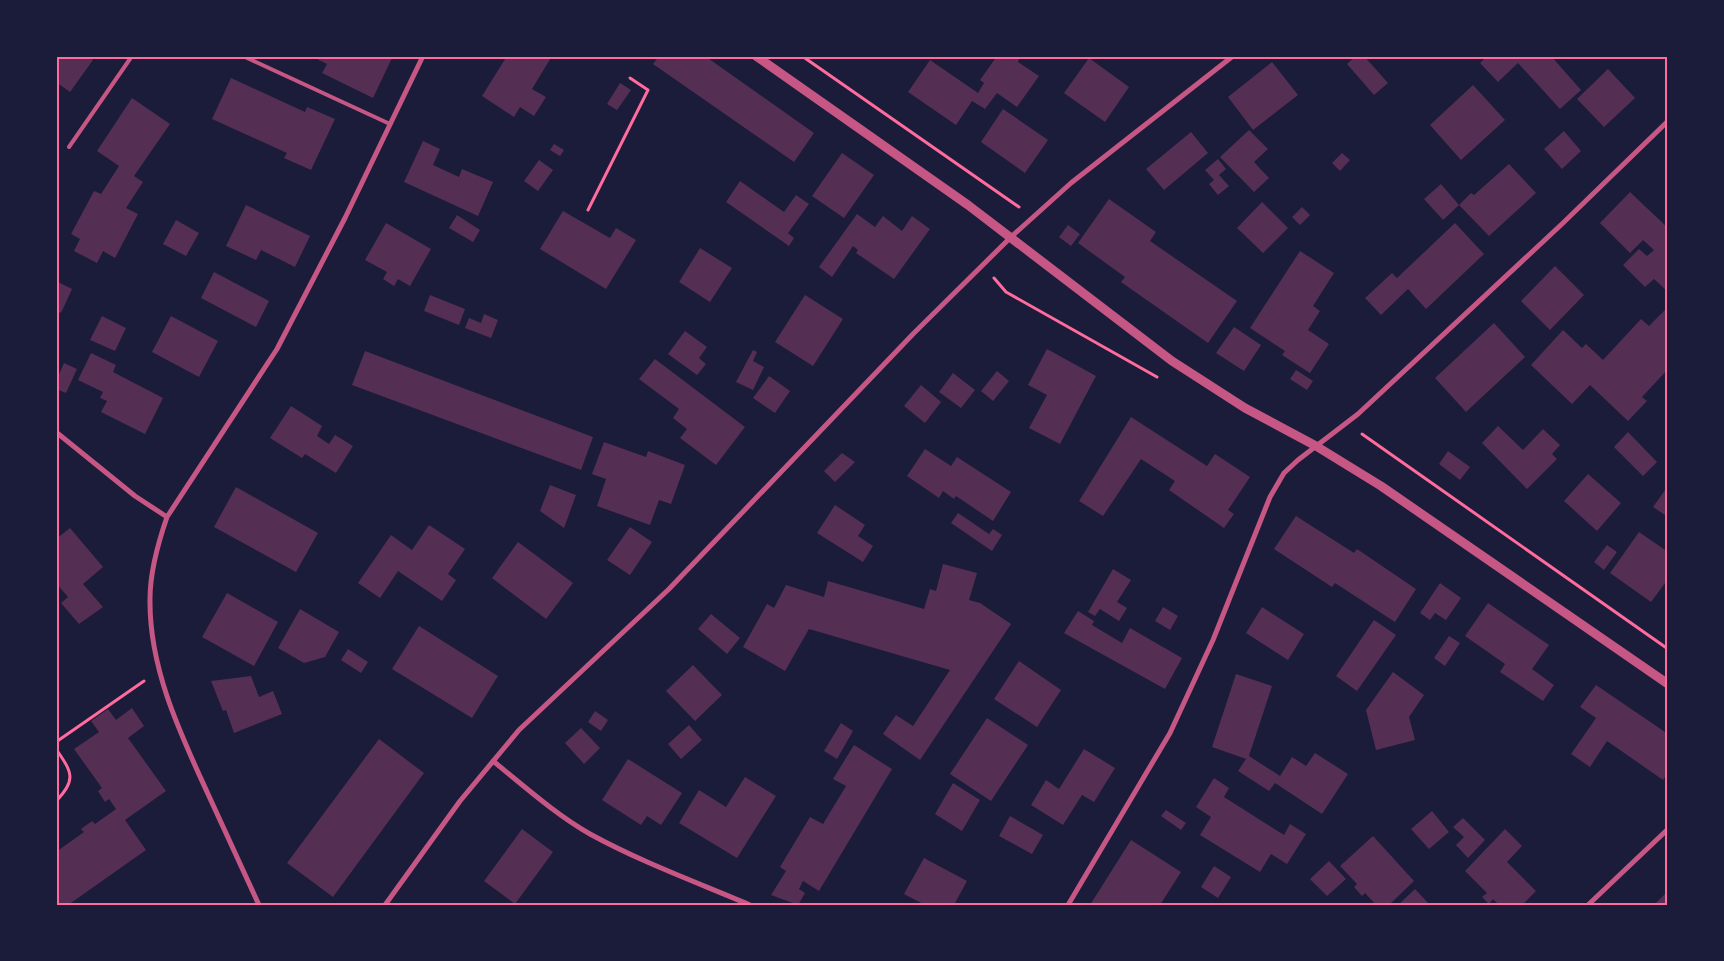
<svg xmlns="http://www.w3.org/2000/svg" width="1724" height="961" font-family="'Source Sans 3',sans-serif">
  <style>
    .building { fill: #542f53 }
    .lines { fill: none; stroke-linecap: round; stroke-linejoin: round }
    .path { stroke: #ff6b9d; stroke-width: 3 }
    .service { stroke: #c65784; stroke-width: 4 }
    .minor { stroke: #c65784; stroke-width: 5 }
    .tertiary { stroke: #c65784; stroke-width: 9 }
    .neatline { fill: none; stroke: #ff6b9d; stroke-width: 2 }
  </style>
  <rect width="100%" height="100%" fill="#1b1b3a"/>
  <path class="building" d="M56,56H88L93,60L70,92L56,82Z
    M311,56H393L373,98L322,73L327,64Z
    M507,56H552L532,89L546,97L534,116L520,107L514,117L482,96Z
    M659,56H705L814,133L794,162L653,64Z
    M997,56L1001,59L1003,56H1020L1018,62L1039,76L1017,107L997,93L985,109L972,101L956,125L908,92L930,60L978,93L984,83L980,80Z
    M1356,56H1364L1388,83L1374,95L1347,64Z
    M1487,56H1551L1581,90L1560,109L1518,63L1498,82L1480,63Z
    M1089,58L1129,87L1105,122L1064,93Z
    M1272,62L1298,95L1253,130L1228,97Z
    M1608,69L1635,98L1604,127L1577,99Z
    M231,78L305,112L307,107L335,119L311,170L284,158L287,153L212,119Z
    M620,83L631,90L617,110L607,104Z
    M1473,85L1505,120L1461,160L1430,125Z
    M132,98L170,124L134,176L143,182L126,208L138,214L115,258L103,251L97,263L74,251L80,239L71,234L94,191L101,194L119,166L97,151Z
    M1003,109L1048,140L1025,173L981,142Z
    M1249,130L1268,149L1254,162L1269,178L1254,192L1220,157Z
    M1564,131L1581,151L1562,169L1544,149Z
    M1191,132L1208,153L1164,190L1146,169Z
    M423,141L440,149L433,165L459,177L462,169L493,182L478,216L404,182Z
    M554,144L564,150L560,156L550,150Z
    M842,153L874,175L844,218L812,196Z
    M1342,153L1350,160L1340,171L1332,163Z
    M1218,159L1226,169L1219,175L1229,186L1218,195L1209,184L1214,180L1205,170Z
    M539,160L553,170L538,191L524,181Z
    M1509,164L1536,193L1489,236L1459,205L1471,193L1474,195Z
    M740,181L784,212L796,195L809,204L788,233L794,238L789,246L726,202Z
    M1441,184L1459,205L1443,220L1424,199Z
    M1630,192L1668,228V292L1654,279L1645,287L1623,265L1639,249L1647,256L1654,250L1643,240L1630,253L1600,223Z
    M1109,199L1156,232L1150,241L1237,301L1208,343L1121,282L1125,277L1078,243Z
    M1262,202L1288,228L1263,253L1237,228Z
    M246,205L310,236L295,267L261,250L256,260L226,246Z
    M1302,207L1310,215L1300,225L1292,217Z
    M563,211L610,238L616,228L636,240L606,289L540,249Z
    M857,214L875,227L883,216L902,231L912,216L930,229L894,279L856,253L858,250L853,246L832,277L819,267Z
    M457,215L480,230L473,242L449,228Z
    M176,220L199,233L186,256L163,244Z
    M386,223L431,249L410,286L398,279L394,286L383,279L387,272L365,260Z
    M1455,223L1484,254L1426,309L1408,289L1381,315L1365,298L1392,273L1397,278Z
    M1068,225L1080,234L1071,246L1059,237Z
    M700,248L732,268L710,302L679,282Z
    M1300,251L1334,273L1313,306L1320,311L1308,330L1329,344L1310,373L1282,355L1285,351L1250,328Z
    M1555,266L1584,295L1550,330L1521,301Z
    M214,272L269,301L256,327L201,298Z
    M56,281L72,289L61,313L56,311Z
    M430,295L465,309L459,325L424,311Z
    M805,295L843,319L813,366L775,342Z
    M1667,308L1668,369L1642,397L1647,401L1628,421L1590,385L1572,404L1531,365L1563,330L1582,348L1586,344L1603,360L1641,319L1649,326Z
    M484,314L498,320L491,338L465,328L469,318L481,323Z
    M102,316L126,328L115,351L90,340Z
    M171,316L218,341L199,377L152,352Z
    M1494,323L1525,357L1466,412L1435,378Z
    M1234,327L1261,345L1244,371L1216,353Z
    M685,331L707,347L699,358L706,364L697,375L668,354Z
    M1047,349L1096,376L1060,444L1029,428L1047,395L1028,385Z
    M753,350L757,352L753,361L764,367L753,390L736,382Z
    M365,351L593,437L581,470L352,385Z
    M91,353L116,365L113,372L163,398L145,434L101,412L107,401L100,398L103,392L78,380Z
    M655,359L745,427L716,465L680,438L687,429L673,418L679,409L639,379Z
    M64,363L77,369L66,393L56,389V381Z
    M1296,370L1313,381L1307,390L1290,379Z
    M997,371L1009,381L993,401L981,391Z
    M953,373L975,390L961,408L939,392Z
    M769,376L790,391L775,413L753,398Z
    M921,385L941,402L925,423L904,406Z
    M291,406L322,426L317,436L329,444L335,435L353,446L336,473L305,454L302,458L270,438Z
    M1131,417L1207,466L1215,454L1250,477L1228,510L1234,514L1224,528L1169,490L1175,481L1141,459L1103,516L1079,501Z
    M1498,426L1523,450L1543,429L1560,445L1552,454L1557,459L1527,489L1482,443Z
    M1628,432L1657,462L1643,476L1614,447Z
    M604,442L646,457L648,451L685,465L671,504L659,500L650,525L597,506L606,479L592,474Z
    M925,449L951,466L957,457L1011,492L993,521L956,496L954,499L943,491L939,498L907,476Z
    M1448,451L1470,467L1460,480L1439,464Z
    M842,453L855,462L835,482L824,471Z
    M1588,474L1621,503L1597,531L1564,501Z
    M550,485L576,495L564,528L540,511Z
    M1668,486V517L1653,507Z
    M236,487L318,533L296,572L214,527Z
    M835,505L865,525L858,536L873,546L863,562L817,533Z
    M958,513L989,534L993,529L1002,535L992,551L951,523Z
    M1296,516L1354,553L1357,549L1416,589L1395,622L1335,583L1332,587L1274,549Z
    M429,525L465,549L448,574L456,580L442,601L398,571L380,598L358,583L391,535L412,550Z
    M630,527L652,542L630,575L607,560Z
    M70,528L103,567L83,584L103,607L79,624L61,603L68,597L56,583V539Z
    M1639,532L1668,552V579L1651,602L1610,573Z
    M518,542L573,583L546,619L492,578Z
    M1607,545L1617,552L1604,570L1594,562Z
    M943,564L977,573L969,600L980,603L1011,624L920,760L883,734L896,715L913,726L950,670L809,629L785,671L743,647L767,604L774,608L786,585L824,597L828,581L924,609L930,589L936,591Z
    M1113,569L1131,580L1117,602L1127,608L1119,621L1100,609L1095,616L1088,612Z
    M1440,583L1461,598L1446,620L1435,613L1430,620L1420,613Z
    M227,593L278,622L254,666L202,637Z
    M1488,603L1549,645L1532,669L1554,685L1543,701L1500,672L1505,664L1465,636Z
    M1163,607L1178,616L1170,630L1155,621Z
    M1262,607L1304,634L1288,660L1246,633Z
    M300,609L339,632L325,657L304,663L278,648Z
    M1078,611L1094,621L1092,625L1122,643L1130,628L1182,658L1165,689L1064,633Z
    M711,614L740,638L727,654L698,629Z
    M1374,620L1396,635L1357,691L1336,676Z
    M419,626L498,676L472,718L392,669Z
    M1449,636L1460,643L1445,666L1434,658Z
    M348,649L368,662L361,673L341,660Z
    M1019,661L1061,690L1037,727L994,699Z
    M693,665L722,695L695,721L666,691Z
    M1393,672L1424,695L1409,717L1415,740L1376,750L1366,710Z
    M1236,674L1272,686L1249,756L1280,776L1292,757L1306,766L1315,753L1348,774L1322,814L1275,783L1269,791L1238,771L1246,759L1212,747Z
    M251,676L259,697L273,691L282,714L234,733L226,710L223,711L211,681Z
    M1596,685L1668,734V772L1663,780L1607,741L1590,767L1571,754L1596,718L1580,707Z
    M132,708L144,726L128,738L166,791L125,820L146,850L68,905H56V852L84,832L81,829L92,821L95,824L116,809L109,799L105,802L98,791L102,788L74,749L99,732L91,721L108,709L116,720Z
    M595,711L608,720L601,731L588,722Z
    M987,718L1028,745L991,801L950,774Z
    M841,723L853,731L837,759L824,751Z
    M689,725L702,740L681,759L668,744Z
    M581,728L600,748L584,764L565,743Z
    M379,739L424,773L333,897L287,863Z
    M854,745L892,769L819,891L803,881L799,889L805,893L798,905L771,895L786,871L780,867L810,817L823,824L846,786L833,779Z
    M1084,749L1115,768L1094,802L1082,795L1063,825L1031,805L1046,780L1059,789Z
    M628,759L682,793L661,825L647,816L641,825L602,800Z
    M745,777L776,796L737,858L679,823L699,790L726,807Z
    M1214,778L1229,788L1224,797L1284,835L1290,824L1306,834L1287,864L1271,854L1260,872L1200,835L1211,817L1196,807Z
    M953,783L980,800L962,831L935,814Z
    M1166,810L1186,823L1181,830L1161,816Z
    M1432,811L1449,832L1429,849L1411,829Z
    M1010,816L1043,835L1032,854L999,836Z
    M1463,818L1485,840L1468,858L1456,845L1464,837L1453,827Z
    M522,829L553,852L515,904L484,881Z
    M1505,829L1522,846L1507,862L1536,891L1522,905H1499L1493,899L1489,904L1482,897L1487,893L1465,871Z
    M1373,836L1414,881L1389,905H1376L1365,893L1362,896L1354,887L1357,884L1340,866Z
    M1131,840L1181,872L1160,905H1090Z
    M924,858L967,881L954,905H925L904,894Z
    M1329,861L1346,879L1327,896L1310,879Z
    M1214,866L1231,877L1218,898L1201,887Z
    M1415,889L1430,905H1398Z
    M1666,893L1668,905H1654Z"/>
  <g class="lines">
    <path class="path" d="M802,56L1019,207
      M588,210L648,90L630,78
      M994,278L1006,292L1157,377
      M1362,434L1668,649
      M56,742L144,681
      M56,749C72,772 77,780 56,801"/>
    <path class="service" d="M243,56L390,124
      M69,147L132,56"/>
    <path class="minor" d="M56,432L135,496L167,517
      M493,761C524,786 555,814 590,834C641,862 696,882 750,905
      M259,905C242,868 225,831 208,794C180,733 149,668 150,599C150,571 158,543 167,517L277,349L345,218L423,56
      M385,905L460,801L519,730L669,589L913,334L1011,237L1071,183L1233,56
      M1068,905L1170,733L1213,640L1270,497L1284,473L1298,460L1358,414L1563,223L1668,121
      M1588,905L1668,829"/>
    <path class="tertiary" d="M756,56L968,205L1172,361L1245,408L1316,446L1381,486L1668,684"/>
  </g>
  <rect width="1724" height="961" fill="none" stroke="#1b1b3a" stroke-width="115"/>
  <rect x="58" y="58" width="1608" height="846" class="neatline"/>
</svg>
